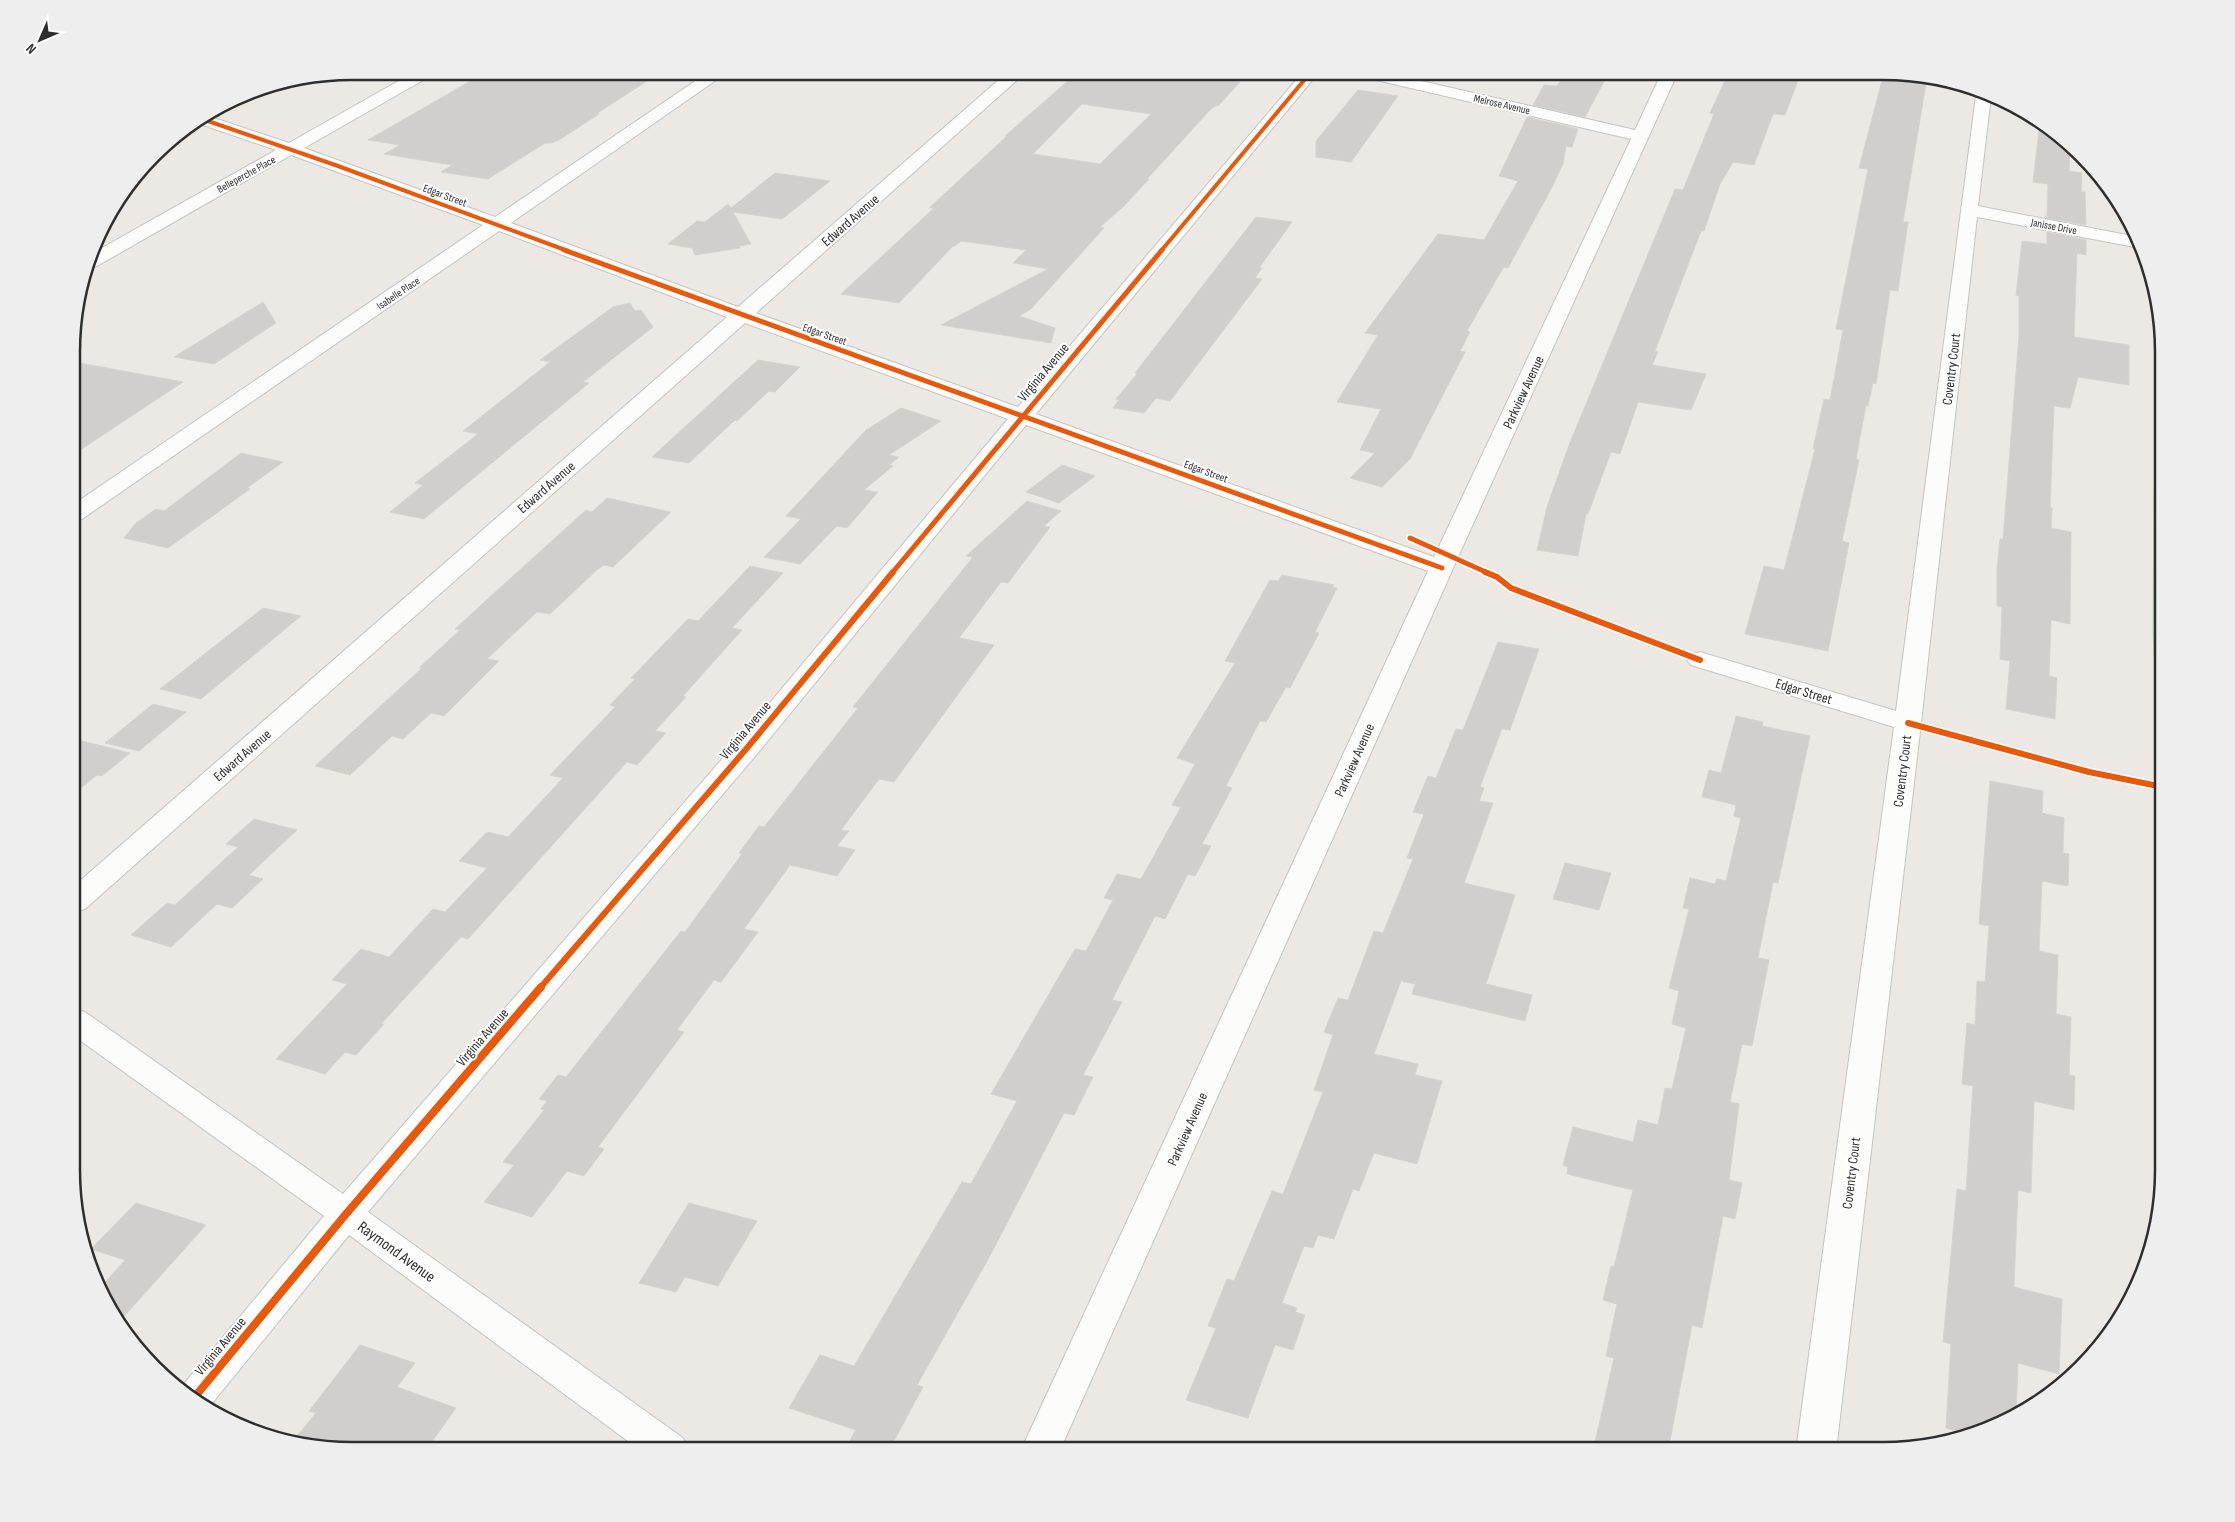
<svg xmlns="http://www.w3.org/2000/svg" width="2235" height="1522" font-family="'Sofia Sans Condensed',sans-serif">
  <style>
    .green { fill: #cee6be }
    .building { fill: #d1cecb; stroke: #d7d4d0; fill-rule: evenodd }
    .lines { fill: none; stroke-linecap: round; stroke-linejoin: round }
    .street-casing { stroke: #c5c4c5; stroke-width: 2 }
    .street { fill: #fcfcfb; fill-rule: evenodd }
    .cycleway-far3-casing { stroke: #fff; stroke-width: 5.5 }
    .cycleway-far2-casing { stroke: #fff; stroke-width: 8 }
    .cycleway-far1-casing { stroke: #fff; stroke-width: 9 }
    .cycleway-casing { stroke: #fff; stroke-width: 11 }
    .cycleway-far3 { stroke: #e8590c; stroke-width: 4 }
    .cycleway-far2 { stroke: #e8590c; stroke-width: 5 }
    .cycleway-far1 { stroke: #e8590c; stroke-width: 6 }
    .cycleway { stroke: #e8590c; stroke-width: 8 }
    .labels { text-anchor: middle; stroke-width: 4; stroke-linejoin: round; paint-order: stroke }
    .far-street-label { font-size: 11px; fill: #2e2e2e; stroke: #fff }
    .street-label { font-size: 14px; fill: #2e2e2e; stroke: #fff }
    .near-street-label { font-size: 16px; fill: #2e2e2e; stroke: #fff }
    .rim { fill: none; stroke: #2e2e2e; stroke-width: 2.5 }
  </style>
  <rect width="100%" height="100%" fill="#ece8e4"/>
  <path class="green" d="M2156,307L2163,334V792L2152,630Z"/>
  <path class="building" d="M488,71H593L650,79L596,114H599L559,140L551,143H545L488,179L441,172L452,165L384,154L400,145L368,140Z
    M1078,72H1199L1240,77L1236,81L1240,82L1218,106H1215L1211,109L1147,179H1149L1124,206L1100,227L1104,228L1031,309L1019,316L1055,328L1051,343L941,325L1048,269L1013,263L1026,250L961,241L955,246H953L899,303L841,294L934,208H929L1006,137L1005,136ZM1082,104L1151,114L1100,164L1033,154Z
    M1566,72H1609L1585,117L1533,105L1544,85L1557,86Z
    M1729,72H1801L1785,115L1773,114L1754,165L1733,162L1720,184L1704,231H1701L1655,351L1658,352L1652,365L1706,374L1691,410L1638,402L1620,454L1611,452L1588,514H1586L1578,556L1537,550L1547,507L1569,445L1675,189L1683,190L1714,114L1710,113Z
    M1884,73L1900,75L1901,73L1927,77L1903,222H1908L1898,291L1890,290L1876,384L1873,383L1868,406L1866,405L1856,459L1859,460L1842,541L1849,543L1828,651L1745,634L1764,566L1784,570L1815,449H1813L1824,399L1830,400L1843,330L1836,329L1868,169L1859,168Z
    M1358,90L1398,96L1351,162L1316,157V141Z
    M1527,117L1578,129L1572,147L1566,146L1563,164L1550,191L1508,268L1504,267L1500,273L1467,331L1470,332L1460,351L1465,352L1410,459L1382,487L1350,478L1375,453L1360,450L1381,409L1337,402L1378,335L1365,333L1438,234L1484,240L1518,181L1499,176Z
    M2040,122L2054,129L2070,144L2069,171L2082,173L2081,192H2085L2086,225L2047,218L2048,184L2033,182Z
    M775,173L830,181L782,219L733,212L751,244L739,246L740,248L695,255L692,248L668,244L697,221L705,222L728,204L731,208Z
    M1256,217L1292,222L1259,268H1262L1255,278L1262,279L1170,401L1156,398L1144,413L1113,408L1119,400L1116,399L1137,374L1135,373Z
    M2047,232L2086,240V255L2077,253L2074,337L2129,345V385L2078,377L2070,408L2054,406L2050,507L2052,508L2051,528L2071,532L2070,624L2051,620L2049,676L2057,678L2055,719L2006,709L2010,661L2000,659L2002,607L1997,606V569L2000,539H2003L2019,335V296L2016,295L2022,241L2047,244Z
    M263,302L276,323L214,364L174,357Z
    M630,303L635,311L641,310L653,327L583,382L589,383L424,519L390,512L423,485L415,483L478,434L463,431L550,362L540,360L613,307Z
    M758,360L800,367L775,392L769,391L737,421L735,420L689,463L652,457Z
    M74,362L183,382L74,454Z
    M901,408L941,421L889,455L899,457L889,465L893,466L864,490L878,492L847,528L837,526L800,564L764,557L801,519L786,516L866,430Z
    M241,453L283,462L247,488L250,489L168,548L124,538L136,523L156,509L164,511Z
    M1062,465L1095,476L1059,503L1026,492Z
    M607,498L671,512L613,567L604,565L598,569L550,614L537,612L487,659L499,661L444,716L431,713L403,739L392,736L350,775L315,766L422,668H419L460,630L455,629L492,595L586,510L592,512Z
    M1027,501L1061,511L1044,526L1050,527L1008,583L1001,582L959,638L994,645L894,782L879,779L841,830L849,831L837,846L855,850L837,876L790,865L744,929L758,932L721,982L714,980L677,1030L684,1032L598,1147L604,1149L584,1176L567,1171L532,1217L484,1202L514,1165L503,1162L544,1110L541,1109L547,1101L539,1099L558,1075L566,1077L681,931L685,932L742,854L739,853L759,826L764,827L858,708L853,707L973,557L966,556Z
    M750,566L783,573L732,628L742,630L683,696L686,697L655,731L666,733L637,765L627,762L468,939L461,937L381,1024H384L356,1055L345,1052L325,1074L276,1059L347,984L332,980L361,949L389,957L433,909L445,912L487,868L459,861L487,832L508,837L563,778L550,775L615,707L610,705L635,679L631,678L688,619L698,621Z
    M1282,575L1334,585L1332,587L1337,588L1315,632L1319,633L1290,688L1286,687L1266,722L1260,721L1226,786L1232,788L1202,844L1211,846L1195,876L1188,874L1165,919L1155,916L1112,1000L1122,1002L1083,1075L1093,1077L1074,1115L1064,1113L991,1254L917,1385L923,1387L889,1450H844L856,1430L789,1408L820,1355L854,1366L962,1182L971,1184L1017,1101L991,1094L1075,949L1086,951L1113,900L1104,898L1117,874L1141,879L1181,807L1172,805L1195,764L1177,758L1235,663L1225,661L1270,580L1278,581Z
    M263,608L301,616L201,699L160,689Z
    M1498,642L1539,649L1510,730L1502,729L1480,787L1484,788L1479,801L1493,803L1464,883L1515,895L1486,984L1532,995L1525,1021L1412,994L1415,984L1401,981L1374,1054L1418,1064L1415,1075L1442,1081L1417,1164L1374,1153L1359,1191L1353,1189L1334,1239L1318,1235L1313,1248L1304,1246L1282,1303L1297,1308L1295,1312L1305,1315L1293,1350L1275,1345L1248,1418L1186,1400L1216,1328L1208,1326L1227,1279L1234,1281L1272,1191L1283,1194L1323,1092L1314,1090L1333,1035L1324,1032L1338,998L1348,1000L1374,931L1383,933L1413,859L1407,858L1424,814L1413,812L1428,776L1436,778L1456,729L1463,730Z
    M153,704L186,712L139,751L105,743Z
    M1736,716L1763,722L1762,726L1810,736L1778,883L1773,882L1758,958L1769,960L1752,1046L1742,1044L1730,1102L1739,1104L1729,1180L1742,1183L1735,1219L1723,1216L1702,1328L1692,1325L1668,1451H1593L1614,1358L1606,1356L1617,1304L1603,1300L1611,1266L1614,1267L1633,1190L1567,1174L1568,1167L1563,1165L1573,1127L1633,1142L1638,1120L1658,1125L1665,1088L1672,1089L1686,1028L1672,1024L1679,991L1669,988L1689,909L1683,908L1690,878L1715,884L1717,879L1726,881L1741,818L1734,816L1736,805L1702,797L1709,770L1721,773Z
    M74,739L130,753L102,776L97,775L74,794Z
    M1990,781L2043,791L2042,813L2064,818L2063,853L2069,854L2068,886L2042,881L2039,951L2058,955L2056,1014L2071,1017L2069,1075L2075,1076L2074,1110L2034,1101L2031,1193L2018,1190L2014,1287L2062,1299L2059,1374L2018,1363L2016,1416L2007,1422L1972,1435L1946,1428L1951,1344L1943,1342L1957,1189L1966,1191L1973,1086L1962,1084L1967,1023L1975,1025L1977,981L1985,982L1989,926L1979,924Z
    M254,819L297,830L249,875L263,879L232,908L217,904L171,947L131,935L167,903L175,905L238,847L226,844Z
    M1565,863L1611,873L1599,910L1553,899Z
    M136,1203L206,1225L119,1322L109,1310L101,1287L125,1260L91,1249Z
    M689,1203L757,1221L718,1286L685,1277L676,1292L639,1283Z
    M360,1345L415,1363L397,1387L456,1408L426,1450H334L292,1442L316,1413L309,1411Z"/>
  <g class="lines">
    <defs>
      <path id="street" d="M416,71H436L434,74L304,148L495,217L710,71H729L511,223L738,307L1009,71L1026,72L756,313L1018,407L1303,72H1319L1036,414L1434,557L1631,139L1363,77L1357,75L1355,72H1382L1635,130L1662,72H1678L1459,555L1060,1450H1021L1428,571L1026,425L757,754L368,1212L683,1438L688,1450H640L349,1235L209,1407L179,1390L324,1216L74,1036V1009L85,1012L343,1194L737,742L1008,419L745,323L85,909L74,912V886L727,317L499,231L82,519L74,521V504L483,225L291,155L97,266L88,267L93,253L276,150L197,123L208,116L289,143Z
        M1977,88L1991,96L1978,206L2137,237L2140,248L1977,217L1921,723L1836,1451H1796L1894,727L1691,665L1687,660L1691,655L1700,652L1896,711Z"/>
    </defs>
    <use href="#street" class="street-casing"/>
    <use href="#street" class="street"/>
    <defs>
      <path id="cycleway-far3" d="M202,119L338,166L568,251
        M1161,251L1311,72"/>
      <path id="cycleway-far2" d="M564,250L1442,568
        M1410,538L1488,573
        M892,573L1162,250"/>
      <path id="cycleway-far1" d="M1485,572L1497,577L1511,588L1700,660
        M1908,723L2089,772L2163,787
        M540,988L747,748L893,572"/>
      <path id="cycleway" d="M193,1399L346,1214L541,987"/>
    </defs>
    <use href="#cycleway-far3" class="cycleway-far3-casing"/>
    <use href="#cycleway-far2" class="cycleway-far2-casing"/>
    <use href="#cycleway-far1" class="cycleway-far1-casing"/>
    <use href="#cycleway" class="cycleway-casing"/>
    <use href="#cycleway-far3" class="cycleway-far3"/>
    <use href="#cycleway-far2" class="cycleway-far2"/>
    <use href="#cycleway-far1" class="cycleway-far1"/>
    <use href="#cycleway" class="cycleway"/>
  </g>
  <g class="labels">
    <g class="far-street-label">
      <text transform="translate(1502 104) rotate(13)" y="4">Melrose Avenue</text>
      <text transform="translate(246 174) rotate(-29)" y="4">Belleperche Place</text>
      <text transform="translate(445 195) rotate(20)" y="4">Edgar Street</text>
      <text transform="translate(2054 226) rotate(11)" y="4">Janisse Drive</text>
      <text transform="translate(398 293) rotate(-34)" y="4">Isabelle Place</text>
      <text transform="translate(825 334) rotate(19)" y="4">Edgar Street</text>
      <text transform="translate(1206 471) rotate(20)" y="4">Edgar Street</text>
    </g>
    <g class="street-label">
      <text transform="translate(850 220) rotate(-41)" y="5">Edward Avenue</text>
      <text transform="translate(1951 369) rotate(-83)" y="5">Coventry Court</text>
      <text transform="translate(1043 372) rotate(-50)" y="5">Virginia Avenue</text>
      <text transform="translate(1523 392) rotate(-65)" y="5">Parkview Avenue</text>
      <text transform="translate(546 487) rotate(-41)" y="5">Edward Avenue</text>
      <text transform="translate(1804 691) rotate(17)" y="5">Edgar Street</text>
      <text transform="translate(745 730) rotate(-50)" y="5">Virginia Avenue</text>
      <text transform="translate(242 755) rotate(-41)" y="5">Edward Avenue</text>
      <text transform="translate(1354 760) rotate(-66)" y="5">Parkview Avenue</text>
      <text transform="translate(1902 771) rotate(-83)" y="5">Coventry Court</text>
      <text transform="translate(482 1037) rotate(-49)" y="5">Virginia Avenue</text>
      <text transform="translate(1187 1129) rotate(-66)" y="5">Parkview Avenue</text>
      <text transform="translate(1851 1173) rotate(-83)" y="5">Coventry Court</text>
      <text transform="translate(220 1346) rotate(-50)" y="5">Virginia Avenue</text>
    </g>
    <g class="near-street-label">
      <text transform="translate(397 1251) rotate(36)" y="6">Raymond Avenue</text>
    </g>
  </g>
  <path d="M0 0H2235V1522H0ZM352 80H1883A272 272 0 0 1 2155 352V1170A272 272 0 0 1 1883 1442H352A272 272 0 0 1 80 1170V352A272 272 0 0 1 352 80Z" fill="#eee" fill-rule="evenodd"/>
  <path class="rim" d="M352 80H1883A272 272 0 0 1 2155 352V1170A272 272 0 0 1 1883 1442H352A272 272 0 0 1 80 1170V352A272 272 0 0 1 352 80Z"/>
  <g transform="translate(40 40) rotate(225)" stroke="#ffffff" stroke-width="4" paint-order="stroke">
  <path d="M0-4L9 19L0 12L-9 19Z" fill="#2e2e2e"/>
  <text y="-8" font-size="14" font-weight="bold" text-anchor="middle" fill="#2e2e2e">N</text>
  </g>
</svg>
